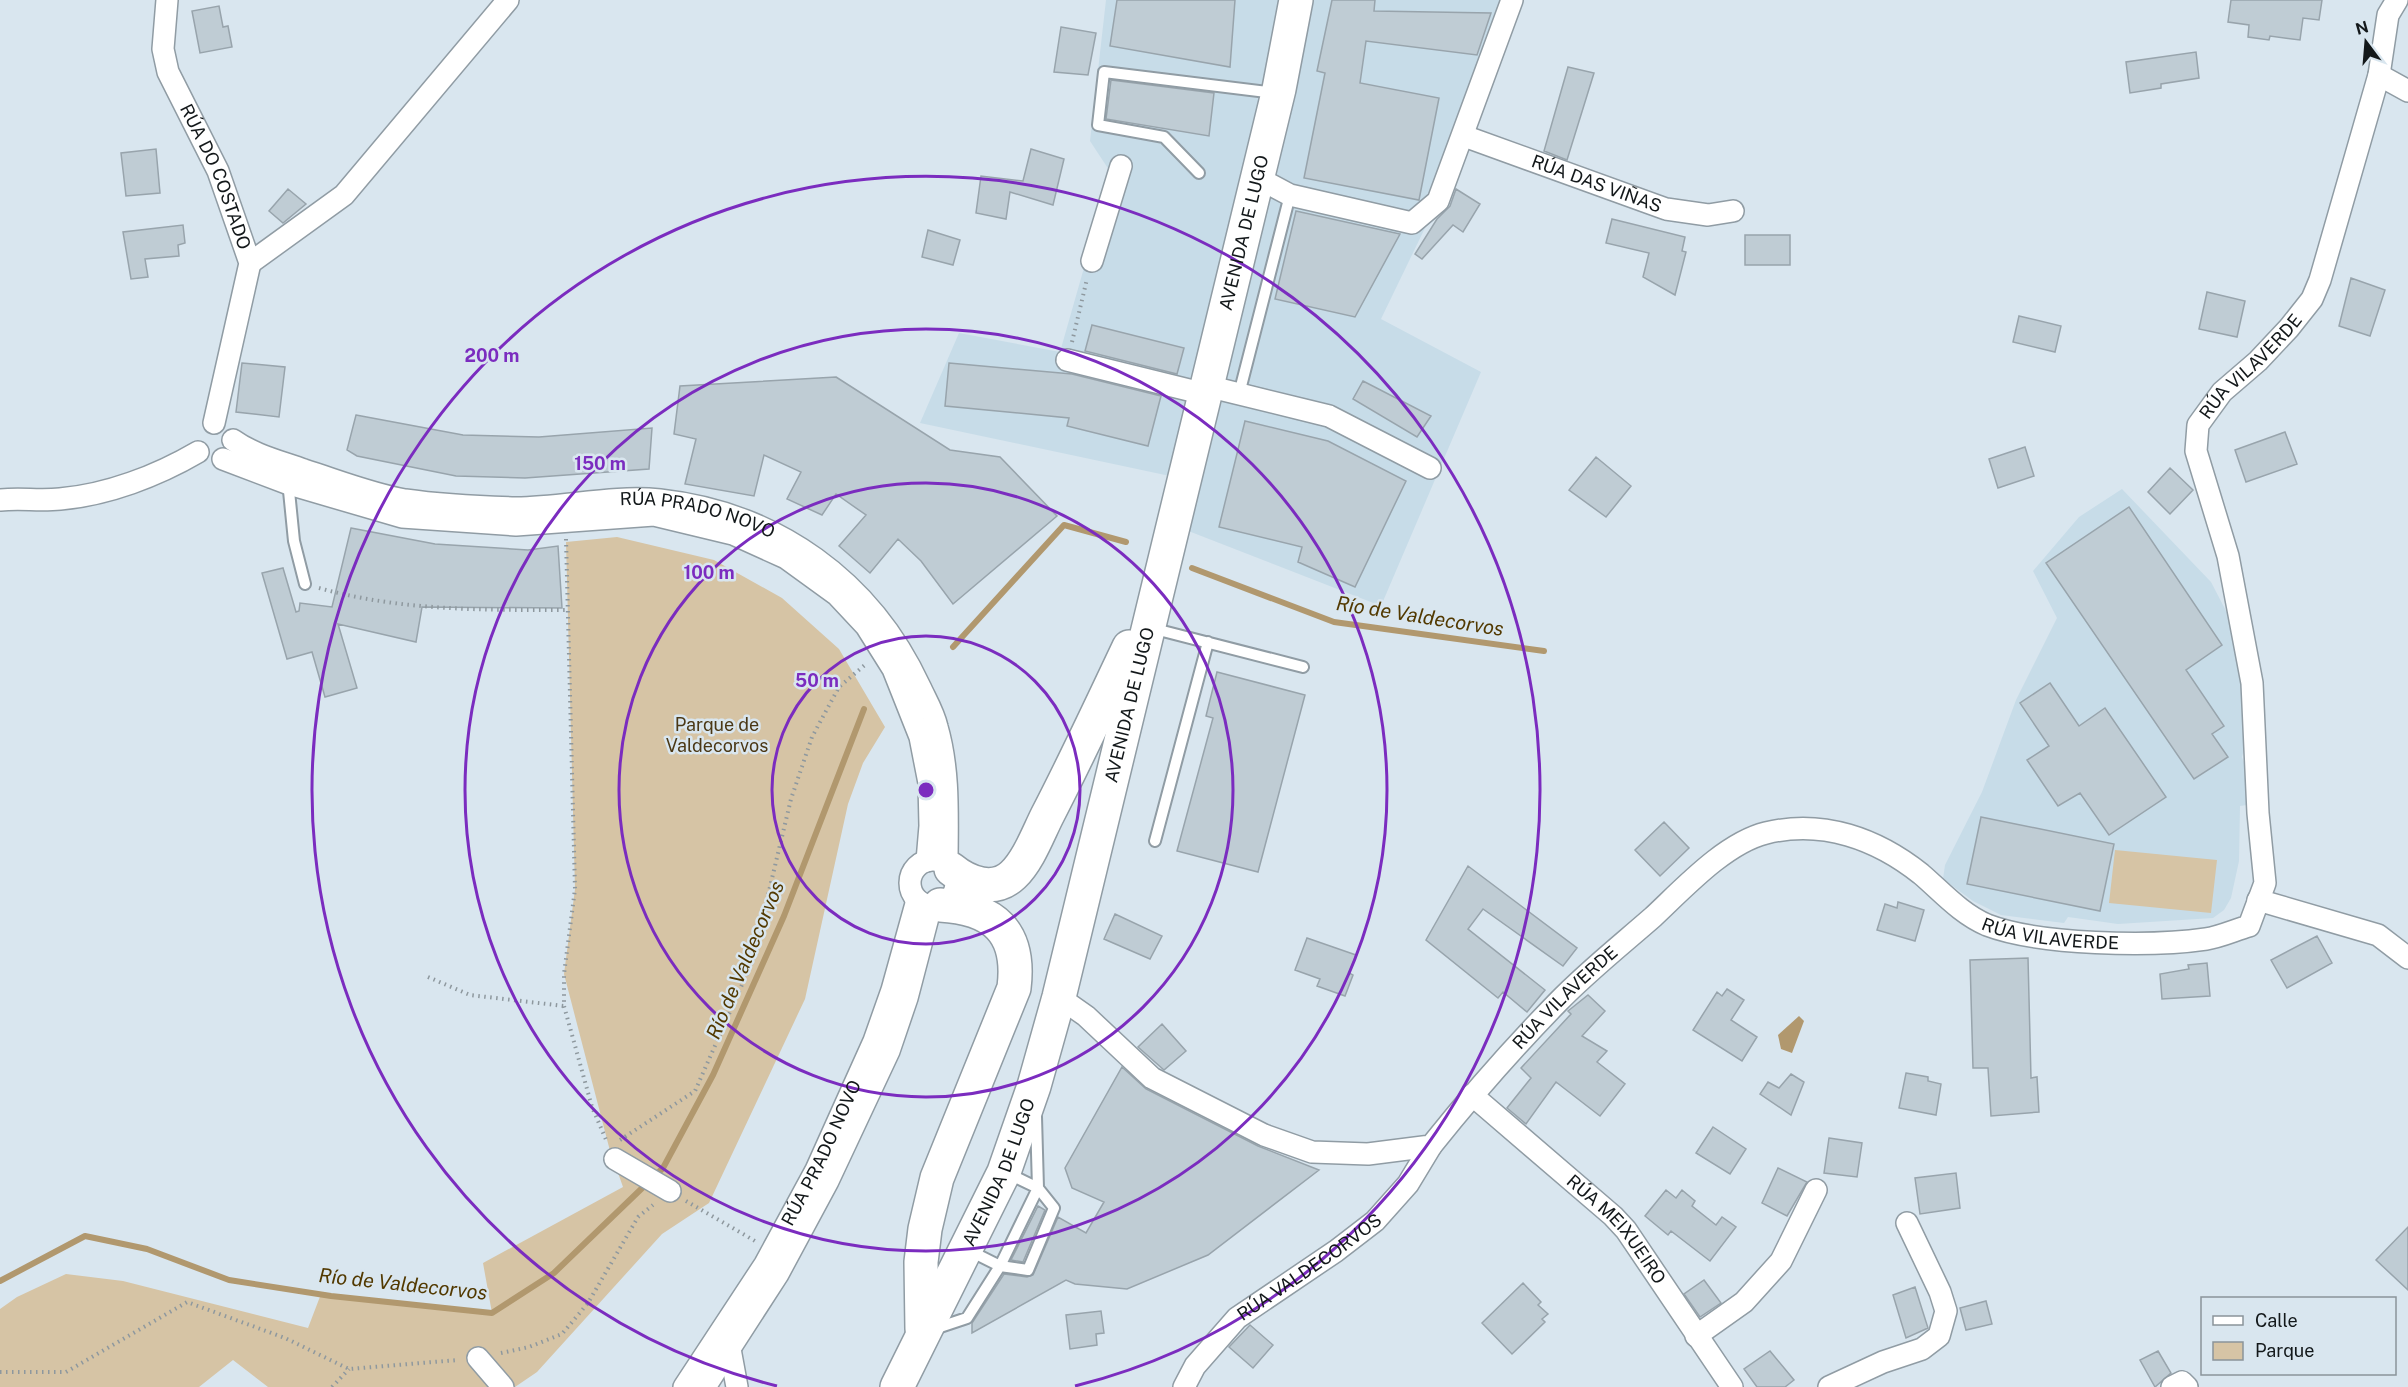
<svg xmlns="http://www.w3.org/2000/svg" width="2408" height="1387" font-family="'Public Sans',sans-serif">
  <style>
    .built { fill: #c7dce8 }
    .green { fill: #d6c4a5 }
    .water { fill: #b1986e }
    .lines { fill: none; stroke-linecap: round; stroke-linejoin: round }
    .stream { stroke: #b1986e; stroke-width: 6 }
    .building { fill: #bfccd4; stroke: #98a4ac; stroke-width: 1.5 }
    .lane-casing { stroke: #909ca4; stroke-width: 14 }
    .street-casing { stroke: #909ca4; stroke-width: 24 }
    .highway-casing { stroke: #909ca4; stroke-width: 36 }
    .path { stroke: #8e989e; stroke-width: 4; stroke-dasharray: 1.5 4.5; stroke-linecap: butt }
    .lane { stroke: #fff; stroke-width: 10 }
    .street { stroke: #fff; stroke-width: 21 }
    .highway { stroke: #fff; stroke-width: 33 }
    .ring { fill: none; stroke: #7b2cbf; stroke-width: 3 }
    .labels { text-anchor: middle; stroke-width: 5; stroke-linejoin: round; paint-order: stroke }
    .street-label { font-size: 18px; fill: #13181a; stroke: #d9e6ef }
    .park-label { font-size: 18px; fill: #4b3815; stroke: #d9e6ef }
    .water-label { font-size: 20px; font-style: italic; fill: #523900; stroke: #d9e6ef }
    .centre { fill: #7b2cbf; stroke: #d9e6ef; stroke-width: 3 }
    .ring-label { font-size: 18px; text-anchor: middle; font-weight: bold; fill: #7b2cbf; stroke: #d9e6ef; stroke-width: 5; stroke-linejoin: round; paint-order: stroke }
  </style>
  <rect width="100%" height="100%" fill="#d9e6ef"/>
  <path class="built" d="M1106,0H1512L1438,201L1381,319L1481,372L1381,606L1173,525L1184,479L920,423L959,333L1060,352L1111,173L1090,141Z
    M2122,489L2211,582L2238,634L2248,735L2242,757L2250,782L2247,805L2240,806L2239,861L2231,898L2224,910L2213,918L2118,924L2068,917L2064,923L2001,915L1973,901L1943,879L1945,865L1982,792L2016,700L2057,618L2033,571L2079,517Z"/>
  <path class="green" d="M617,537L714,560L782,598L839,649L885,727L863,763L848,804L805,999L709,1203L662,1234L537,1372L515,1387H268L233,1360L199,1387H0V1309L17,1297L66,1274L123,1281L308,1328L321,1294L492,1313L483,1263L623,1187L609,1147L564,974L575,889L566,542Z
    M2115,850L2217,860L2211,913L2109,903Z"/>
  <path class="water" d="M1799,1016L1804,1021L1792,1053L1781,1049L1778,1035Z"/>
  <g class="lines">
    <path class="stream" d="M1192,568L1334,622L1544,651
      M953,647L1064,525L1126,542
      M0,1281L85,1236L147,1249L229,1280L331,1296L492,1313L554,1273L663,1168L713,1075L784,916L864,709"/>
  </g>
  <path class="building" d="M1117,0H1235L1230,67L1110,46Z
    M1332,0H1375L1374,11L1491,13L1477,55L1366,41L1360,83L1439,98L1419,200L1304,178L1325,73L1317,71Z
    M2231,0H2322L2319,20L2303,18L2300,40L2270,36L2269,40L2248,37L2249,25L2228,22Z
    M219,6L223,27L228,26L232,47L200,53L192,11Z
    M1061,27L1096,33L1088,75L1054,72Z
    M2196,52L2199,78L2161,84V88L2130,93L2126,62Z
    M1568,67L1594,73L1567,160L1544,151Z
    M1111,80L1214,93L1209,136L1106,119Z
    M156,149L160,193L126,196L121,153Z
    M1031,149L1064,159L1053,205L1010,192L1006,219L976,213L981,176L1023,181Z
    M288,189L306,204L283,223L269,211Z
    M1456,189L1480,204L1463,232L1453,225L1422,259L1415,254L1437,219L1450,206Z
    M1296,211L1400,234L1355,317L1275,299Z
    M1612,219L1685,237L1682,251L1686,252L1675,295L1643,277L1649,253L1606,243Z
    M183,225L185,243L178,245L179,256L145,259L148,277L131,279L123,232Z
    M928,230L960,240L953,265L922,257Z
    M1745,235H1790V265H1745Z
    M2351,278L2385,290L2370,336L2339,326Z
    M2207,292L2245,301L2237,337L2199,329Z
    M2019,316L2061,326L2055,352L2013,342Z
    M1092,325L1184,348L1177,374L1085,351Z
    M242,363L285,367L279,417L236,412Z
    M949,363L1072,374L1161,396L1148,446L1067,426L1069,418L945,406Z
    M836,377L950,450L1000,457L1057,516L953,604L921,561L898,539L870,573L839,546L866,515L836,494L822,515L787,499L801,472L764,455L754,496L685,484L696,439L674,434L680,386Z
    M1363,381L1431,416L1417,437L1353,399Z
    M356,415L463,435L539,437L652,428L649,469L525,478L456,476L357,456L347,450Z
    M1245,421L1328,441L1406,481L1355,587L1298,562L1302,547L1219,527Z
    M2285,432L2297,464L2246,482L2235,450Z
    M2025,447L2034,476L1998,488L1989,459Z
    M1596,457L1631,486L1606,517L1569,490Z
    M2170,468L2193,490L2170,514L2148,492Z
    M2129,507L2222,645L2186,670L2224,726L2212,734L2228,757L2194,779L2046,563Z
    M351,528L435,544L528,550L558,546L562,608L422,607L416,642L338,624L357,688L325,697L312,652L287,659L262,573L283,568L296,612L299,611L300,603L332,607Z
    M1217,672L1305,695L1258,872L1177,851L1213,718L1206,716Z
    M2050,683L2079,726L2105,708L2166,797L2109,835L2080,793L2058,806L2027,760L2049,746L2020,703Z
    M1981,817L2114,844L2100,911L1967,884Z
    M1664,822L1689,848L1660,876L1635,850Z
    M1468,866L1577,948L1563,966L1483,909L1468,929L1545,990L1527,1012L1503,992L1498,998L1426,940Z
    M1898,902L1924,910L1915,941L1877,930L1885,904L1897,908Z
    M1115,914L1162,936L1150,959L1104,939Z
    M2317,936L2332,963L2287,988L2271,960Z
    M1307,938L1356,955L1349,973L1353,975L1345,996L1317,986L1320,979L1295,970Z
    M2028,958L2031,1078L2037,1077L2039,1112L1991,1116L1988,1068H1973L1970,960Z
    M2207,963L2210,996L2162,999L2160,974L2189,969L2188,965Z
    M1727,989L1744,1000L1731,1020L1757,1037L1742,1061L1693,1030L1717,992L1722,996Z
    M1588,995L1605,1011L1582,1036L1607,1051L1597,1062L1625,1084L1600,1116L1556,1082L1526,1124L1507,1108L1531,1078L1521,1068L1571,1014L1568,1011Z
    M1162,1024L1186,1051L1164,1070L1138,1047Z
    M1122,1067L1146,1089L1258,1146L1319,1170L1208,1255L1127,1289L1075,1284L1066,1280L972,1333V1323L1004,1274L1027,1277L1033,1275L1058,1217L1086,1233L1104,1202L1072,1188L1065,1168Z
    M1906,1073L1928,1077V1081L1941,1084L1936,1115L1899,1108Z
    M1791,1074L1804,1082L1791,1115L1760,1094L1768,1082L1779,1088Z
    M1713,1127L1746,1149L1730,1174L1696,1153Z
    M1829,1138L1862,1143L1857,1177L1824,1173Z
    M1778,1168L1807,1182L1787,1216L1762,1203Z
    M1956,1173L1960,1208L1920,1214L1915,1178Z
    M1666,1190L1676,1198L1682,1190L1695,1201L1692,1206L1716,1225L1722,1217L1736,1227L1710,1261L1671,1231L1668,1235L1645,1216Z
    M1038,1206L1045,1210L1023,1262L1011,1260Z
    M2408,1227V1290L2376,1260Z
    M1704,1280L1721,1303L1700,1317L1684,1294Z
    M1523,1283L1541,1302L1538,1305L1548,1314L1542,1319L1545,1322L1512,1354L1482,1323Z
    M1915,1287L1928,1328L1906,1338L1893,1295Z
    M1986,1301L1992,1324L1966,1330L1960,1308Z
    M1101,1311L1104,1333L1096,1334L1097,1345L1070,1349L1066,1315Z
    M1250,1325L1273,1345L1253,1368L1229,1347Z
    M1770,1351L1794,1380L1785,1387H1757L1744,1369Z
    M2158,1351L2171,1373L2155,1387L2140,1360Z"/>
  <g class="lines">
    <defs>
      <path id="lane" d="M1199,173L1164,137L1098,125L1104,72L1275,93
        M1239,394L1290,195
        M288,481L294,541L305,584
        M1151,628L1303,667
        M1155,841L1208,642
        M968,1250L1000,1266L1028,1270L1054,1208L1038,1188L1007,1173
        M934,1329L967,1318L1000,1266L1038,1188L1036,1117"/>
      <g id="street">
        <path id="s1" d="M167,0L163,49L168,72L218,171L250,263L214,423"/>
        <path d="M2379,75L2408,91"/>
        <path id="s2" d="M1464,136L1666,209L1708,215L1733,211"/>
        <path d="M1258,178L1290,195L1412,223L1438,201L1512,0"/>
        <path d="M1092,261L1121,166"/>
        <path d="M250,263L344,195L508,0"/>
        <path d="M1067,360L1205,394"/>
        <path d="M1207,386L1329,416L1430,468"/>
        <path id="s3" d="M233,440C254,455 279,461 304,470C336,480 371,494 405,500C440,505 480,507 516,508C563,508 612,495 660,500C777,513 871,581 920,687C926,700 934,713 937,727C950,772 947,819 947,866"/>
        <path d="M223,459L289,484L402,517L516,525L654,515L733,534L786,558L837,595L866,626L893,669L920,737L929,783L930,826L927,861"/>
        <path d="M0,500C20,498 40,501 60,499C107,495 157,476 198,452"/>
        <circle cx="933" cy="883" r="23"/>
        <path d="M2258,900L2378,935L2408,958"/>
        <path id="s4" d="M1059,997L1086,1016L1152,1078L1264,1135L1312,1152L1368,1154L1431,1146C1471,1096 1513,1048 1558,1002C1587,972 1621,945 1653,917C1683,889 1725,843 1766,833C1823,819 1877,839 1921,874C1942,892 1961,914 1987,925C2039,945 2151,947 2206,939C2220,937 2235,930 2249,926L2265,883L2258,813L2252,683L2228,556L2196,451L2198,425L2222,392L2258,361L2289,328L2312,299L2320,280L2379,75L2388,15L2397,0"/>
        <path id="s5" d="M1472,1095L1613,1216L1626,1230L1732,1387"/>
        <path d="M615,1159L670,1191"/>
        <path d="M1696,1336L1744,1302L1781,1261L1816,1190"/>
        <path d="M730,1349L737,1387"/>
        <path d="M478,1358L503,1387"/>
        <path id="s6" d="M684,1387L765,1264L816,1170L874,1041L892,990L917,900"/>
        <path d="M705,1387L778,1274L828,1181L889,1051L907,998L931,906"/>
        <path id="s7" d="M1184,1387L1195,1366L1237,1318L1336,1251L1375,1221L1408,1184L1431,1146"/>
        <path d="M1829,1387L1883,1362L1922,1349L1939,1336L1946,1311L1940,1292L1907,1223"/>
        <path d="M2172,1387L2182,1382L2187,1387"/>
      </g>
      <g id="highway">
        <path d="M951,869C968,883 994,893 1013,875C1028,861 1038,834 1047,816C1076,760 1102,704 1129,647"/>
        <path d="M922,1329L921,1262L925,1229L937,1178L1014,988C1021,932 994,908 940,905"/>
        <path id="s8" d="M897,1387L1004,1172L1034,1086L1059,997L1279,89L1296,0"/>
      </g>
    </defs>
    <use href="#lane" class="lane-casing"/>
    <use href="#street" class="street-casing"/>
    <use href="#highway" class="highway-casing"/>
    <path class="path" d="M1072,342L1087,279
      M566,539L575,889L564,974V1006L592,1107L607,1142
      M319,588C402,611 482,610 568,610
      M428,977L470,995L564,1006
      M620,1140L695,1091L752,962L791,799L812,737L839,687L866,664
      M686,1201L755,1241
      M501,1353L529,1347L562,1334L588,1303L638,1217L653,1205
      M0,1372H66L187,1302L285,1338L349,1369L458,1360
      M332,1387L349,1369"/>
    <use href="#lane" class="lane"/>
    <use href="#street" class="street"/>
    <use href="#highway" class="highway"/>
  </g>
  <g class="ring">
    <circle cx="926" cy="790" r="154"/>
    <circle cx="926" cy="790" r="307"/>
    <circle cx="926" cy="790" r="461"/>
    <path d="M777 1386A614 614 0 1 1 1075 1386"/>
  </g>
  <g class="labels">
    <g class="street-label">
      <text dy="6" stroke="none"><textPath href="#s1" startOffset="188">RÚA DO COSTADO</textPath></text>
      <text dy="6" stroke="none"><textPath href="#s2" startOffset="141">RÚA DAS VIÑAS</textPath></text>
      <text dy="6" stroke="none"><textPath href="#s8" startOffset="1210">AVENIDA DE LUGO</textPath></text>
      <text dy="6" stroke="none"><textPath href="#s4" startOffset="1988">RÚA VILAVERDE</textPath></text>
      <text dy="6" stroke="none"><textPath href="#s3" startOffset="478">RÚA PRADO NOVO</textPath></text>
      <text dy="6" stroke="none"><textPath href="#s8" startOffset="724">AVENIDA DE LUGO</textPath></text>
      <text dy="6" stroke="none"><textPath href="#s4" startOffset="1196">RÚA VILAVERDE</textPath></text>
      <text dy="6" stroke="none"><textPath href="#s4" startOffset="620">RÚA VILAVERDE</textPath></text>
      <text dy="6" stroke="none"><textPath href="#s6" startOffset="272">RÚA PRADO NOVO</textPath></text>
      <text dy="6" stroke="none"><textPath href="#s8" startOffset="238">AVENIDA DE LUGO</textPath></text>
      <text dy="6" stroke="none"><textPath href="#s5" startOffset="198">RÚA MEIXUEIRO</textPath></text>
      <text dy="6" stroke="none"><textPath href="#s7" startOffset="176">RÚA VALDECORVOS</textPath></text>
    </g>
    <g class="park-label">
      <text x="717" y="731">Parque de<tspan x="717" dy="21">Valdecorvos</tspan></text>
    </g>
    <g class="water-label">
      <text transform="translate(1420 616) rotate(9)" y="7">Río de Valdecorvos</text>
      <text transform="translate(745 960) rotate(-67)" y="7">Río de Valdecorvos</text>
      <text transform="translate(403 1284) rotate(6)" y="7">Río de Valdecorvos</text>
    </g>
  </g>
  <circle cx="926" cy="790" r="9" class="centre"/>
  <g class="ring-label">
    <text x="492" y="362">200 m</text>
    <text x="600" y="470">150 m</text>
    <text x="709" y="579">100 m</text>
    <text x="817" y="687">50 m</text>
  </g>
  <rect x="2201" y="1297" width="195" height="78" fill="#d9e6ef" stroke="#8a949a" stroke-width="1.5"/>
  <rect x="2213" y="1316" width="30" height="9" fill="#ffffff" stroke="#8a949a" stroke-width="1.5"/>
  <text x="2255" y="1327" font-size="18" fill="#13181a">Calle</text>
  <rect x="2213" y="1342" width="30" height="18" fill="#d6c4a5" stroke="#8a949a" stroke-width="1.5"/>
  <text x="2255" y="1357" font-size="18" fill="#13181a">Parque</text>
  <g transform="translate(2366 42) rotate(344)" stroke="#d9e6ef" stroke-width="4.5" paint-order="stroke">
  <path d="M0-4.5L10 22L0 15L-10 22Z" fill="#13181a"/>
  <text y="-9" font-size="16" font-weight="bold" text-anchor="middle" fill="#13181a">N</text>
  </g>
</svg>
